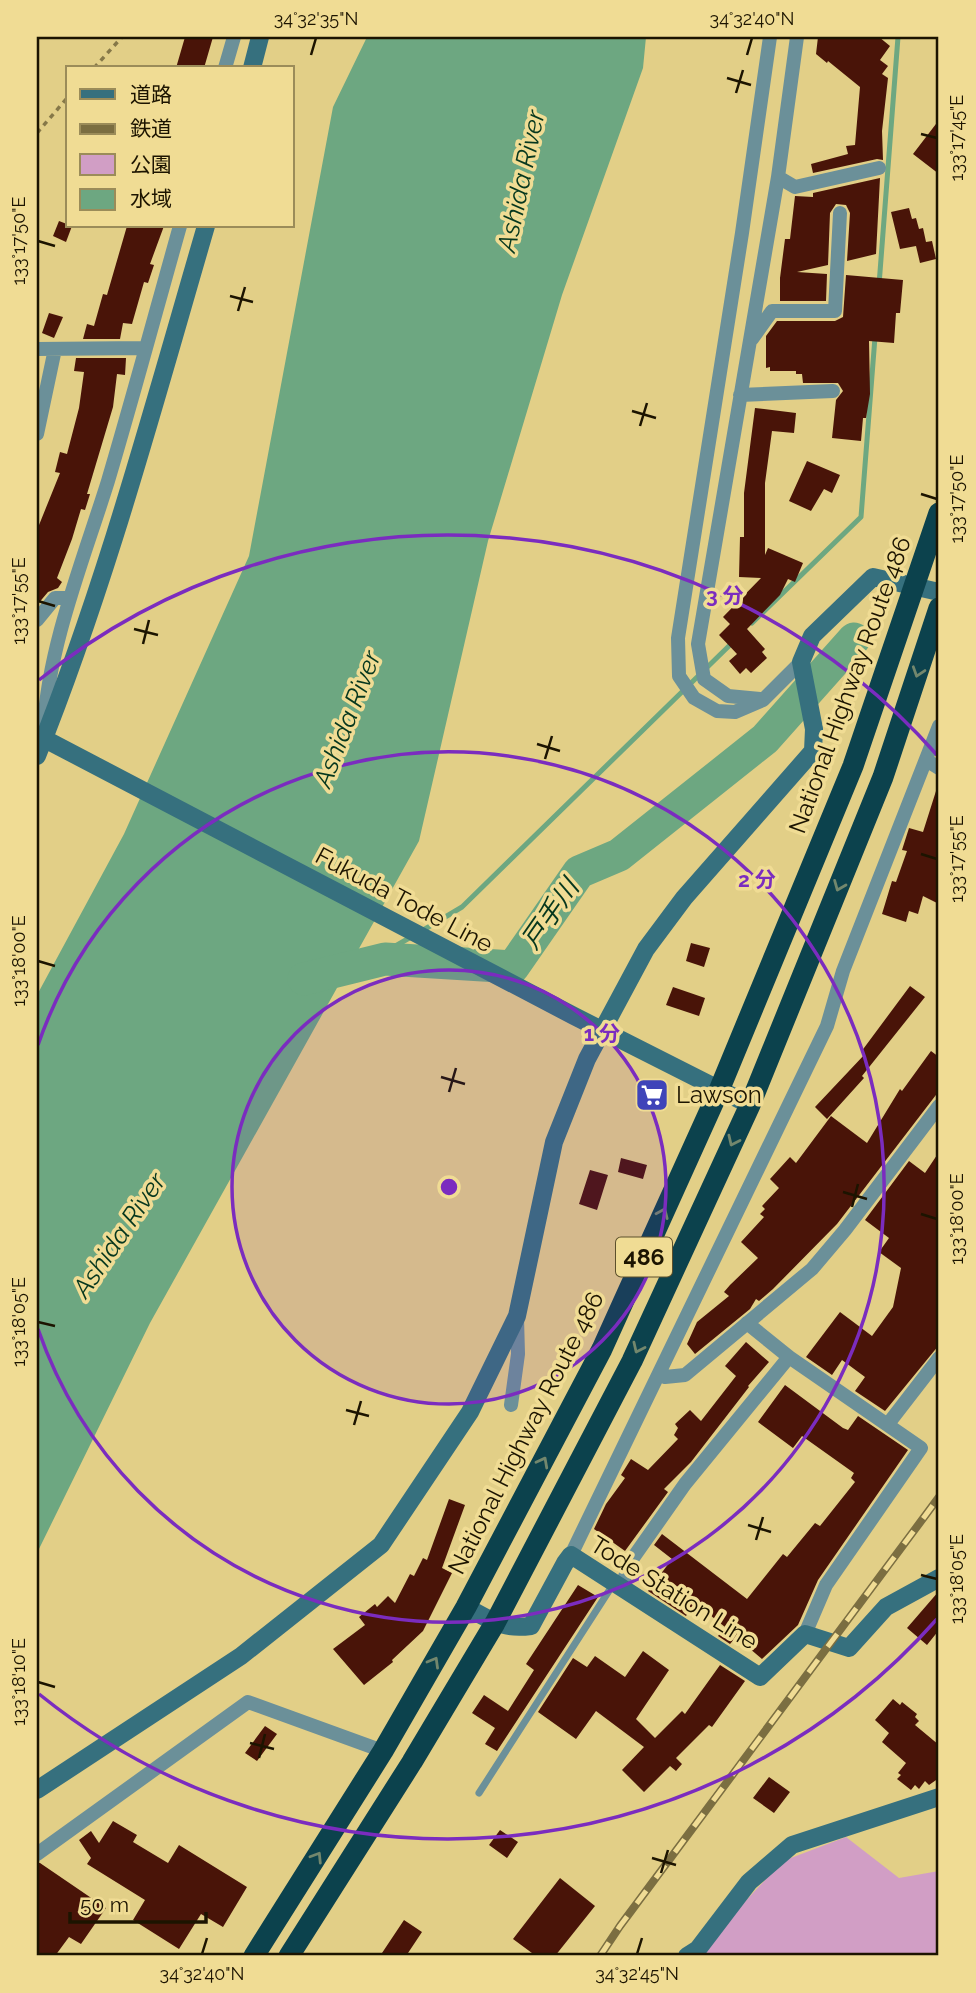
<svg xmlns="http://www.w3.org/2000/svg" width="976" height="1993" font-family="Raleway,'Noto Sans JP',sans-serif">
  <style>
    .green { fill: #d19ec5 }
    .water { fill: #6da781 }
    .lines { fill: none; stroke-linecap: round; stroke-linejoin: round }
    .stream { stroke: #6da781; stroke-width: 5 }
    .river { stroke: #6da781; stroke-width: 33 }
    .building { fill: #491408 }
    .path { stroke: #867848; stroke-width: 3.5; stroke-dasharray: 5 5; stroke-linecap: butt }
    .lane { stroke: #6b9099; stroke-width: 7 }
    .street { stroke: #6b9099; stroke-width: 14 }
    .secondary { stroke: #36707e; stroke-width: 18 }
    .highway { stroke: #0c424d; stroke-width: 21 }
    .rail-casing { stroke: #7b6e41; stroke-width: 8 }
    .rail { stroke: #f0dc94; stroke-width: 5; stroke-dasharray: 16; stroke-linecap: butt }
    .oneway { stroke: #73876d }
    .ticks { fill: none; stroke: #1c1400; stroke-width: 2.5 }
    .ring { fill: none; stroke: #7b2cbf; stroke-width: 3.5 }
    .labels { text-anchor: middle; stroke-width: 7; stroke-linejoin: round; paint-order: stroke }
    .shield { fill: #f0dc94; stroke: #5c502c; stroke-width: 2 }
    .shield-label { font-size: 23px; font-weight: bold; fill: #1c1400 }
    .street-label { font-size: 24px; fill: #1c1400; stroke: #f0dc94 }
    .poi-label { font-size: 24px; fill: #1c1400; stroke: #f0dc94; text-anchor: start }
    .water-label { font-size: 26px; font-style: italic; fill: #06371e; stroke: #f0dc94 }
    .centre { fill: #7b2cbf; stroke: #f0dc94; stroke-width: 3.5 }
    .ring-label { font-size: 21px; text-anchor: middle; font-weight: bold; fill: #7b2cbf; stroke: #f0dc94; stroke-width: 7; stroke-linejoin: round; paint-order: stroke }
    .neatline { fill: none; stroke: #1c1400; stroke-width: 2.5 }
    .ticks-label { font-size: 18px; text-anchor: middle; fill: #1c1400 }
  </style>
  <rect width="100%" height="100%" fill="#e2cf87"/>
  <path class="green" d="M846,1837L899,1878L939,1871V1956H694L783,1861Z"/>
  <path class="water" d="M367,37H646L643,68L562,295L488,541L419,841L150,1323L37,1553V995L124,834L249,556L333,107Z"/>
  <g class="lines">
    <path class="stream" d="M879,285L898,37
      M752,623L861,517L875,337
      M420,932L462,907L733,642
      M346,964L385,952L411,937"/>
    <path class="river" d="M304,979L385,959L513,967L579,872L619,855L765,739L854,639"/>
  </g>
  <path class="building" d="M185,37H213L204,68H176Z
    M818,37H879L890,46L880,60L888,66L882,74L888,78L882,131L883,160L877,159L813,173L811,164L848,154L846,146L855,145L860,87L828,61L827,63L816,54Z
    M939,120V174L913,154Z
    M880,178L876,254L847,261L850,213L846,205L836,204L830,213L828,265L797,272L827,274L826,301H780V278L785,239H790L795,196L813,197V193Z
    M909,208L912,219L916,218L919,229L923,228L926,242L932,241L936,259L920,263L916,246L900,249L891,212Z
    M59,221L72,226L66,242L53,236Z
    M127,226H164L150,264L154,265L148,283L144,282L132,324L123,323L120,339H83L87,324L94,326L103,294L107,295Z
    M846,275L903,280L900,313H896L894,343L869,341L870,394L866,418H863L861,441L832,438L836,400L843,391L838,383H803L802,374H796V371H770V367L766,368V336L777,321H835L843,317Z
    M49,313L63,317L54,338L42,333Z
    M76,358H126L125,375L117,374L113,407L87,494H90L85,510L81,509L72,539L57,578L62,582L58,588L48,592L37,605V530L60,473L55,472L60,452L67,454L79,408L84,372L74,371Z
    M755,408L796,413L794,433L772,431L765,483V555L768,548L803,563L795,582L788,579L780,595L747,629L765,649L762,652L767,658L751,673L746,668L740,674L729,661L737,654L719,635L730,624L723,617L761,578L739,577L740,537H744V493Z
    M807,461L840,475L832,493L824,489L811,511L789,501Z
    M936,791L939,792V904L923,896L918,914L909,911L906,922L882,914L892,881L896,882L907,851L902,850L909,828L923,832Z
    M691,943L710,948L704,967L686,961Z
    M910,986L925,997L862,1076L864,1078L827,1119L815,1107L865,1054L861,1052Z
    M673,987L705,998L699,1016L666,1005Z
    M931,1051L939,1057V1091L837,1224L773,1289L759,1301L756,1299L750,1309L695,1354L687,1344L697,1322L729,1296L724,1292L730,1285L758,1258L741,1242L764,1217L760,1214L765,1209L762,1206L779,1188L770,1179L790,1157L796,1163L831,1116L867,1143L900,1089L902,1091Z
    M939,1152V1345L885,1411L855,1391L865,1377L842,1360L832,1375L806,1357L840,1312L872,1336L893,1307L901,1268L879,1252L889,1238L865,1220L909,1161L925,1173Z
    M621,1158L647,1165L643,1179L618,1172Z
    M590,1170L608,1175L597,1210L579,1204Z
    M746,1342L769,1362L748,1386L749,1387L691,1462L664,1489L668,1492L625,1551L594,1529L606,1504L625,1478L621,1475L631,1459L648,1470L678,1439L674,1435L678,1428L675,1424L690,1410L701,1421L736,1376L725,1366Z
    M785,1385L843,1428L848,1430L858,1416L908,1450L818,1580L798,1625L762,1659L736,1637L730,1644L718,1636L725,1627L695,1603L686,1616L648,1591L672,1559L654,1545L662,1534L747,1599L783,1554L787,1557L815,1523L820,1526L855,1482L851,1478L854,1473L802,1436L793,1448L758,1422Z
    M449,1499L465,1505L442,1568L452,1573L423,1631L392,1660L393,1662L364,1685L333,1649L365,1625L359,1617L375,1604L377,1607L388,1596L395,1603L410,1574L414,1576L423,1558L427,1560Z
    M578,1585L598,1597L497,1751L485,1744L495,1728L472,1713L484,1695L508,1711L534,1670L526,1664Z
    M939,1591V1630L927,1645L907,1628Z
    M643,1651L669,1670L636,1719L655,1738L682,1711L685,1714L720,1665L745,1681L712,1727L709,1725L676,1758L682,1764L676,1771L670,1766L644,1792L622,1770L644,1747L596,1711L576,1739L538,1712L573,1658L587,1667L595,1656L625,1677Z
    M893,1699L900,1705L902,1702L917,1714L915,1717L919,1721L915,1725L939,1745V1778L929,1785L925,1781L919,1789L915,1785L911,1790L897,1779L901,1775L898,1773L906,1763L882,1742L889,1733L875,1720Z
    M265,1726L277,1734L257,1761L245,1753Z
    M769,1777L790,1792L774,1813L753,1798Z
    M113,1821L137,1835L133,1842L168,1863L179,1845L247,1887L223,1927L201,1914L179,1949L133,1920L145,1900L87,1864L91,1858L79,1840L91,1831L99,1843Z
    M500,1830L518,1842L507,1858L489,1845Z
    M37,1863H40L106,1908L81,1944L69,1937L55,1956H37Z
    M560,1878L595,1906L555,1956H536L513,1939Z
    M404,1920L422,1932L406,1956H380Z"/>
  <g class="lines">
    <path class="path" d="M94,68L122,37
      M37,133L68,97"/>
    <path class="lane" d="M479,1793L614,1583"/>
    <path class="street" d="M770,37L742,233L678,638L679,676L694,698L717,711L735,712L763,700L801,662
      M225,68L234,37
      M778,177L795,187L879,168
      M752,339L772,311H835L840,213
      M37,349L145,348
      M740,395L833,391
      M37,434L55,349
      M37,620L55,598H70
      M760,699L728,696L704,679L698,644L778,177L797,37
      M44,727C48,647 84,558 108,481C133,397 156,311 180,226
      M926,760L939,768
      M747,1323L789,1357L921,1448L826,1585L805,1634
      M660,1375L665,1377L685,1375L812,1269L845,1230L939,1106
      M511,1405L518,1354L517,1318
      M888,1424L939,1358
      M571,1555L827,1026L843,971L939,726
      M621,1586L633,1558L685,1484L789,1357
      M37,1854L248,1702L383,1751"/>
    <path class="secondary" d="M252,68L260,37
      M37,735L574,1016L750,1105
      M37,756C106,584 154,404 206,226
      M466,1607C491,1620 502,1630 531,1626L565,1563L571,1555L760,1677L805,1634L849,1648L886,1607L939,1578
      M37,1790L241,1656L381,1545L470,1412L517,1316L554,1142L587,1059L646,949L684,898L813,751L814,729L801,662L812,636L873,577L939,592
      M687,1956L698,1949L749,1882L792,1845L939,1797"/>
    <path class="highway" d="M254,1956L383,1751L466,1607L602,1349L720,1088L853,766L939,513
      M289,1956L412,1762L495,1623L632,1361L750,1105L883,777L939,608"/>
    <defs>
      <path id="rail" d="M600,1956L620,1926L939,1497"/>
    </defs>
    <use href="#rail" class="rail-casing"/>
    <use href="#rail" class="rail"/>
  </g>
  <defs><path id="oneway-chevron" d="M-2-3.5L2.5 0L-2 3.5" fill="none" stroke-width="1.6" stroke-linecap="round" stroke-linejoin="round" transform="scale(1.75)"/></defs>
  <g class="oneway">
    <use href="#oneway-chevron" transform="translate(918 672) rotate(108)"/>
    <use href="#oneway-chevron" transform="translate(839 886) rotate(112)"/>
    <use href="#oneway-chevron" transform="translate(733 1141) rotate(115)"/>
    <use href="#oneway-chevron" transform="translate(663 1213) rotate(-66)"/>
    <use href="#oneway-chevron" transform="translate(638 1348) rotate(115)"/>
    <use href="#oneway-chevron" transform="translate(543 1462) rotate(-62)"/>
    <use href="#oneway-chevron" transform="translate(434 1662) rotate(-60)"/>
    <use href="#oneway-chevron" transform="translate(317 1857) rotate(-58)"/>
  </g>
  <path class="ticks" d="M311,55L316,38M747,55L752,38M727,78L751,85M736,93L743,70M921,134L937,138M38,241L55,246M230,296L253,302M238,311L245,287M632,411L656,418M640,426L647,403M921,494L937,499M38,601L55,606M134,629L158,635M143,644L149,620M537,744L560,751M545,759L552,736M921,854L937,859M38,961L55,966M441,1077L465,1084M449,1092L456,1068M843,1192L867,1199M852,1207L858,1184M921,1214L937,1219M38,1322L55,1326M346,1410L369,1416M354,1425L361,1401M748,1525L771,1532M756,1540L763,1517M921,1575L937,1579M38,1682L55,1687M250,1743L274,1749M259,1758L265,1734M652,1858L676,1865M661,1873L668,1850M202,1954L207,1938M637,1954L642,1938"/>
  <circle cx="449" cy="1187" r="217" fill="#7b2cbf" fill-opacity=".12"/>
  <g class="ring">
    <circle cx="449" cy="1187" r="217"/>
    <path d="M38 1045A435 435 0 1 1 38 1329"/>
    <path d="M937 1619A652 652 0 0 1 39 1694M39 680A652 652 0 0 1 937 755"/>
  </g>
  <defs>
    <symbol id="supermarket-square" viewBox="-11 -11 22 22"><rect x="-9" y="-9" width="18" height="18" rx="4" fill="#3f44b9" stroke="#f0dc94"/><path d="M-6-5.5h2.5l.6 2H6L4.5 2H-2.5L-4.4-4H-6ZM-1.5 3.2a1.3 1.3 0 1 0 .1 0ZM3 3.2a1.3 1.3 0 1 0 .1 0Z" fill="#fff"/></symbol>
  </defs>
  <g fill-rule="evenodd">
    <use href="#supermarket-square" x="633" y="1076" width="38" height="38"/>
  </g>
  <g class="labels">
    <rect class="shield" x="616" y="1237.5" width="56" height="39" rx="5"/>
    <g class="shield-label">
      <text x="644" y="1265">486</text>
    </g>
    <g class="street-label">
      <text transform="translate(850 685) rotate(-70)" y="8">National Highway Route 486</text>
      <text transform="translate(404 900) rotate(28)" y="8">Fukuda Tode Line</text>
      <text transform="translate(526 1433) rotate(-63)" y="8">National Highway Route 486</text>
      <text transform="translate(674 1593) rotate(32)" y="8">Tode Station Line</text>
    </g>
    <g class="poi-label">
      <text x="676" y="1103">Lawson</text>
    </g>
    <g class="water-label">
      <text transform="translate(521 181) rotate(-78)" y="9">Ashida River</text>
      <text transform="translate(347 719) rotate(-69)" y="9">Ashida River</text>
      <text transform="translate(550 914) rotate(-55)" y="9">戸手川</text>
      <text transform="translate(119 1235) rotate(-56)" y="9">Ashida River</text>
    </g>
  </g>
  <circle cx="449" cy="1187" r="10" class="centre"/>
  <g class="ring-label">
    <text x="725" y="603">3 分</text>
    <text x="757" y="887">2 分</text>
    <text x="602" y="1041">1 分</text>
  </g>
  <rect width="976" height="1993" fill="none" stroke="#f0dc94" stroke-width="77"/>
  <rect x="66" y="66" width="228" height="161" fill="#f0dc94" stroke="#9b8c59" stroke-width="2"/>
  <rect x="80" y="89" width="35" height="10" fill="#36707e" stroke="#9b8c59" stroke-width="2"/>
  <text x="130" y="102" font-size="21" fill="#1c1400">道路</text>
  <rect x="80" y="124" width="35" height="10" fill="#7b6e41" stroke="#9b8c59" stroke-width="2"/>
  <text x="130" y="136" font-size="21" fill="#1c1400">鉄道</text>
  <rect x="80" y="154" width="35" height="21" fill="#d19ec5" stroke="#9b8c59" stroke-width="2"/>
  <text x="130" y="172" font-size="21" fill="#1c1400">公園</text>
  <rect x="80" y="189" width="35" height="21" fill="#6da781" stroke="#9b8c59" stroke-width="2"/>
  <text x="130" y="206" font-size="21" fill="#1c1400">水域</text>
  <path d="M70 1912v10h136v-10" fill="none" stroke="#1c1400" stroke-width="3.5"/>
  <text x="80" y="1912" font-size="21" fill="#1c1400" stroke="#f0dc94" stroke-width="5" paint-order="stroke">50 m</text>
  <rect x="38" y="38" width="899" height="1916" class="neatline"/>
  <g class="ticks-label">
    <text x="316" y="25">34°32'35"N</text>
    <text x="752" y="25">34°32'40"N</text>
    <text transform="translate(957 138) rotate(-90)" y="6">133°17'45"E</text>
    <text transform="translate(19 241) rotate(-90)" y="6">133°17'50"E</text>
    <text transform="translate(957 499) rotate(-90)" y="6">133°17'50"E</text>
    <text transform="translate(19 601) rotate(-90)" y="6">133°17'55"E</text>
    <text transform="translate(957 859) rotate(-90)" y="6">133°17'55"E</text>
    <text transform="translate(19 961) rotate(-90)" y="6">133°18'00"E</text>
    <text transform="translate(957 1219) rotate(-90)" y="6">133°18'00"E</text>
    <text transform="translate(19 1322) rotate(-90)" y="6">133°18'05"E</text>
    <text transform="translate(957 1579) rotate(-90)" y="6">133°18'05"E</text>
    <text transform="translate(19 1682) rotate(-90)" y="6">133°18'10"E</text>
    <text x="202" y="1980">34°32'40"N</text>
    <text x="637" y="1980">34°32'45"N</text>
  </g>
</svg>
